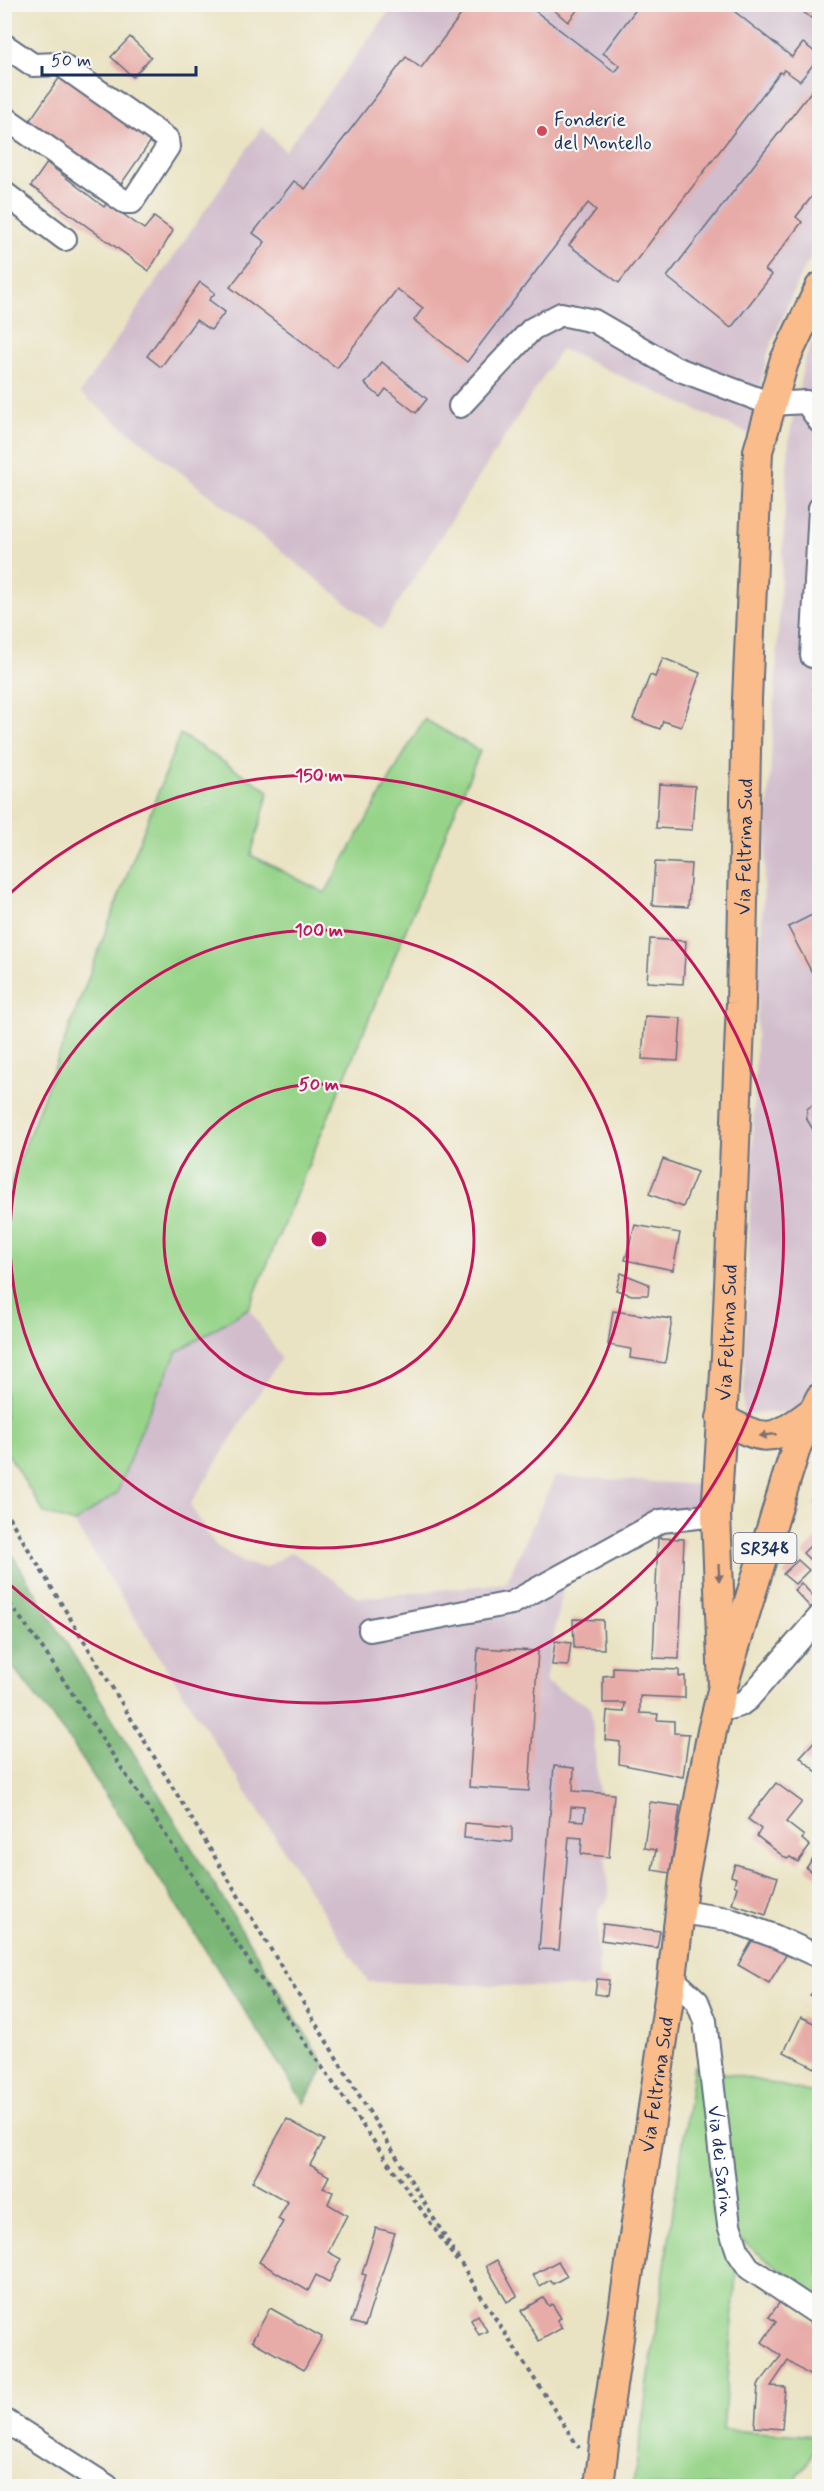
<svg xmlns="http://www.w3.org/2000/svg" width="824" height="2491" font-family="Mynerve,sans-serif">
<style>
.industrial{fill:#d1bdcc}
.green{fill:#97d489;stroke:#598274;stroke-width:1.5}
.forest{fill:#79b675;stroke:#4a726a;stroke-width:1.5}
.building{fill:#e8aca8;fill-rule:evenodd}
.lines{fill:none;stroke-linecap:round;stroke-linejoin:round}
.minor-casing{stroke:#636e81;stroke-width:26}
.major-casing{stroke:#636e81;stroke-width:32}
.path{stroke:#636e81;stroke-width:4;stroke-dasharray:4.5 4.5;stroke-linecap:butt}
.minor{stroke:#fff;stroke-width:22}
.major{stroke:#fabc8b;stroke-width:28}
.major-bridge-casing{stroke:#636e81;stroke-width:32;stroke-linecap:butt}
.major-bridge{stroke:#fabc8b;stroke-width:28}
.oneway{fill:#7f6e72}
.ring{fill:none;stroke:#c2185b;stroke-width:3}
.poi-dot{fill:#d1495b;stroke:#f6f6f2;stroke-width:2}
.labels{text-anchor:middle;stroke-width:4.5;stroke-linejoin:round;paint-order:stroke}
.shield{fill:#f6f6f2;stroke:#5d6b8a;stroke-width:1.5}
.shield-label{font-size:18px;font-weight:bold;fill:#1b2f5e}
.poi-label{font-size:20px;fill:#1b2f5e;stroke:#f6f6f2;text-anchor:start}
.street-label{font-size:20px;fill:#1b2f5e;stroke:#f6f6f2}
.centre{fill:#c2185b;stroke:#f6f6f2;stroke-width:3}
.ring-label{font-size:18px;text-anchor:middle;font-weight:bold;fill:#c2185b;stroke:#f6f6f2;stroke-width:4.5;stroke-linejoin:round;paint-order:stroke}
</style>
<rect width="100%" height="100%" fill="#f6f6f2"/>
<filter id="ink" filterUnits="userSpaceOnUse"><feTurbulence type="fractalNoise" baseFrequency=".0167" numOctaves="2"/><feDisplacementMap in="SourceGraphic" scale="12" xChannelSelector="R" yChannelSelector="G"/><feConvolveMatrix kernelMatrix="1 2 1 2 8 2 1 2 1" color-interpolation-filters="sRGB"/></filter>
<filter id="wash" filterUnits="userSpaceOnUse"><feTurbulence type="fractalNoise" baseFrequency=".008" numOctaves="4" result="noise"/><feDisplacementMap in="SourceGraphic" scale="24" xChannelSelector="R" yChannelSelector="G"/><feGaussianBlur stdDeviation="1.35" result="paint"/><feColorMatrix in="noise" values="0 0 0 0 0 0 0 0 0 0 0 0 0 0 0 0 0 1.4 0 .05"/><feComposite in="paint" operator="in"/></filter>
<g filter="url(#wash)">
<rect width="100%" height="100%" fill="#eae3c3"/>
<!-- industrial -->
<g class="industrial">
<path d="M620 4 626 9 630 4 819 5V242L799 278 768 352 755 409 752 435 561 349 381 630 80 393 262 127 285 151 394 5Z"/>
<path d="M819 326V1370L798 1412 743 1414 758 991 789 439 804 363Z"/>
<path d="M249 1308 281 1358 190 1505 215 1545 244 1563 265 1568 292 1552 359 1598 506 1583 555 1476 703 1485 701 1524 640 1538 567 1569 545 1682 591 1707 609 1897 598 1912 599 1988 368 1982 74 1523 117 1493 144 1422 177 1352Z"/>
</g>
<!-- green -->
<g class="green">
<path d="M424 719 480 751 249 1308 177 1352 144 1422 117 1493 74 1523 44 1513 5 1449V1199L180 734 269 791 251 855 325 893Z"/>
<path d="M694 2066 819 2094V2298L739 2239 723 2430 819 2436V2442L792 2486H633Z"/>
</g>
<!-- forest -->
<path class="forest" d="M5 1543 325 2066 304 2103 70 1740 5 1657Z"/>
<g id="blocks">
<!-- building -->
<g class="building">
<path d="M469 4H526L615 72 620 66 603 53 640 4H725L792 57 803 43 820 56 800 81 784 70 782 73 780 72 619 283 569 245 596 210 588 203 467 362 414 320 423 308 397 289 337 368 230 287 265 242 253 233 294 181 305 189 406 57 421 68Z"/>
<path d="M547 4H582L568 22Z"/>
<path d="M799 4H820V25L797 7Z"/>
<path d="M130 37 151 57 133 77 111 57Z"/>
<path d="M62 74 151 141 119 187 28 123Z"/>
<path d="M820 80V186L796 217 802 222 765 270 772 275 731 328 667 277Z"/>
<path d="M47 163 104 207 107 203 144 229 154 217 173 231 149 271 31 186Z"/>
<path d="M200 282 215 293 209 300 225 312 211 330 196 320 161 367 147 356Z"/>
<path d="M382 362 427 399 416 413 386 389 380 397 365 384Z"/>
<path d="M663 658 700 673 681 727 663 721 660 729 633 719 650 675 655 677Z"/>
<path d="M820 684V699L813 689Z"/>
<path d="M659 784 695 786 692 830 656 828Z"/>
<path d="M655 862 691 864 688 907 652 905Z"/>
<path d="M820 911V988L788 927Z"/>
<path d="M650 939 686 941 683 984 647 982Z"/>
<path d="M645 1016 681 1018 678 1061 642 1059Z"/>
<path d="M820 1100V1141L806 1118 807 1109Z"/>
<path d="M663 1159 697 1172 683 1207 649 1194Z"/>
<path d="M635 1225 680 1233 673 1270 625 1260Z"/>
<path d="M621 1273 649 1284 648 1295H632L616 1290Z"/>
<path d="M613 1311 672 1319 665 1363 630 1358 631 1349 608 1345Z"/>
<path d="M820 1498V1510L814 1505Z"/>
<path d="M820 1536V1570L803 1553Z"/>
<path d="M658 1538 684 1539 679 1659 653 1658Z"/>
<path d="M798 1560 809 1570 795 1584 783 1574Z"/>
<path d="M801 1583 818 1601 811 1608 794 1590Z"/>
<path d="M573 1619 603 1620 604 1649 574 1648Z"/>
<path d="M555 1641 571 1643 568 1666 552 1665Z"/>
<path d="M478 1648 538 1651 529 1791 469 1787Z"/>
<path d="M613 1667 679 1670V1677L685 1676V1698L640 1696V1713L658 1714 657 1720 674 1721V1733L689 1734 683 1777 619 1764 620 1742 605 1740 607 1711 624 1712 625 1703H603V1676L613 1675Z"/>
<path d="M820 1735V1775L800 1757Z"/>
<path d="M554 1766 574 1768 573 1791 614 1794 609 1857 581 1854 582 1838 569 1837 559 1950 539 1949ZM571 1807 585 1808 584 1821 570 1820Z"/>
<path d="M776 1783 802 1802 786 1822 804 1836 802 1839 810 1846 798 1862 790 1857 787 1859 757 1836 761 1829 748 1819Z"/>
<path d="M650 1802 680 1806 670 1873 652 1870 656 1850 644 1848Z"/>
<path d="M465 1823 512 1827V1842L464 1838Z"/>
<path d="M820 1849V1878L806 1868Z"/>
<path d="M735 1864 778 1877 766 1915 732 1904 737 1887 734 1885 736 1878 731 1876Z"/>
<path d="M603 1924 660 1931 657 1948 601 1940Z"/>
<path d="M756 1934 788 1952 769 1983 738 1965Z"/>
<path d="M597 1979 609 1980 607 1996 595 1994Z"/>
<path d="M817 1984 820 1985V2002L810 1996Z"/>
<path d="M801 2017 820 2026V2059L815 2068 784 2052Z"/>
<path d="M287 2119 324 2140 310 2165 329 2176 323 2188 333 2192 328 2204 347 2215 328 2252 341 2259 329 2282 316 2275 308 2291 259 2262 283 2222 278 2219 288 2202 252 2182Z"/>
<path d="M376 2228 395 2233 365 2326 351 2322 366 2275 362 2274Z"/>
<path d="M497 2260 517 2296 507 2302 486 2266Z"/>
<path d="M558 2261 567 2276 553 2284 550 2280 540 2286 533 2275Z"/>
<path d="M785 2295 796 2311 820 2328V2360L809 2375 788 2361 771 2386 785 2387 782 2429 755 2427 758 2385 781 2356 762 2342 776 2322 769 2317Z"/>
<path d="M543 2298 549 2306 552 2304 561 2318 557 2320 562 2328 539 2341 521 2311Z"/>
<path d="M270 2308 322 2337 304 2370 252 2341Z"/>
<path d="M478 2315 487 2331 479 2335 471 2320Z"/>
</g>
</g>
</g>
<g filter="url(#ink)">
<use href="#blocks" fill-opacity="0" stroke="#636e81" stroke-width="1.5"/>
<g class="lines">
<defs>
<g id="minor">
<path d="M4 45 33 65 60 64 167 139 168 147 132 202H125L4 117"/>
<path d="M4 193 65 239"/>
<path d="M460 406 532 329 561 314 594 321 675 368 771 404 806 402 820 422"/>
<path d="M812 656 820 508"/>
<path d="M370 1630 512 1603 661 1521 716 1515"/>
<path d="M717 1711 740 1705 748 1699 820 1616"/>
<path d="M680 1912 728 1919 774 1936 820 1957"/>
<path id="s1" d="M672 1978 697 2001 705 2021 729 2225 738 2252 749 2268 820 2315"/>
<path d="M4 2420 107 2486"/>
</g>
<g id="major">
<path d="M721 1418C765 1442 771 1443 812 1412"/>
<path id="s2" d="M723 1686 716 1515 726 1356 741 1003 747 699 758 451 784 362 820 287"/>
<path id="s3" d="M608 2413 672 1978 684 1878 712 1731 723 1686 786 1480 797 1445 820 1398"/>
</g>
</defs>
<!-- minor casing -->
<use href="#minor" class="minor-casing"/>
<!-- major casing -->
<use href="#major" class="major-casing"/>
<!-- path -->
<g class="path">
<path d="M4 1509 479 2293 579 2448"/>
<path d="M4 1596 41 1646 256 1972 457 2261"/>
</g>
<!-- minor -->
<use href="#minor" class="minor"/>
<!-- major -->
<use href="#major" class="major"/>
<defs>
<path id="major-bridge" d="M599 2486 608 2413"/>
</defs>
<!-- major-bridge casing -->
<use href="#major-bridge" class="major-bridge-casing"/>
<!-- major-bridge -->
<use href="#major-bridge" class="major-bridge"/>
</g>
<!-- one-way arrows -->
<defs><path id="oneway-solid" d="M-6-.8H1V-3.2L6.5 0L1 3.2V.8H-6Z" transform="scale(1.5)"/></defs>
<g class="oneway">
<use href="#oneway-solid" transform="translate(768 1435) rotate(174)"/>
<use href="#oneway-solid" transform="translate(719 1573) rotate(87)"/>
</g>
</g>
<!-- distance rings -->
<g class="ring">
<circle cx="319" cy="1239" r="155"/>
<circle cx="319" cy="1239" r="309"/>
<path d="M6 897A464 464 0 1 1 6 1581"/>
</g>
<!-- markers -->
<circle class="poi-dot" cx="542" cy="131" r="6"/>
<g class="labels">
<!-- shield labels -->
<rect class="shield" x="733.5" y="1533" width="63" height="30" rx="4.5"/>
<g class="shield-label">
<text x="765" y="1554">SR348</text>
</g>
<!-- poi labels -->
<g class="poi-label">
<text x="554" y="126">Fonderie<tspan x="554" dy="23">del Montello</tspan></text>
</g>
<!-- street labels -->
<g class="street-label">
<text dy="7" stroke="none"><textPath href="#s2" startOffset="840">Via Feltrina Sud</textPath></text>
<text dy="7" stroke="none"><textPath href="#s2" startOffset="354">Via Feltrina Sud</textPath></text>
<text dy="7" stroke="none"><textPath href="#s3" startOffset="332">Via Feltrina Sud</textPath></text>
<text dy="7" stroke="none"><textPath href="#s1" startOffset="196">Via dei Sarin</textPath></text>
</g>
</g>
<circle cx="319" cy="1239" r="9" class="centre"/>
<g class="ring-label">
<text x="319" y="781">150 m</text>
<text x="319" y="936">100 m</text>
<text x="319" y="1090">50 m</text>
</g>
<!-- margin -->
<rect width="824" height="2491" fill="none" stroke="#f6f6f2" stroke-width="24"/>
<!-- scale -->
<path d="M42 66v9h154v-9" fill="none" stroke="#1b2f5e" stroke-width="3"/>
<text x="51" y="66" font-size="18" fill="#1b2f5e" stroke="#f6f6f2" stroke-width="4.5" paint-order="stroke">50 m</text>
</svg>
